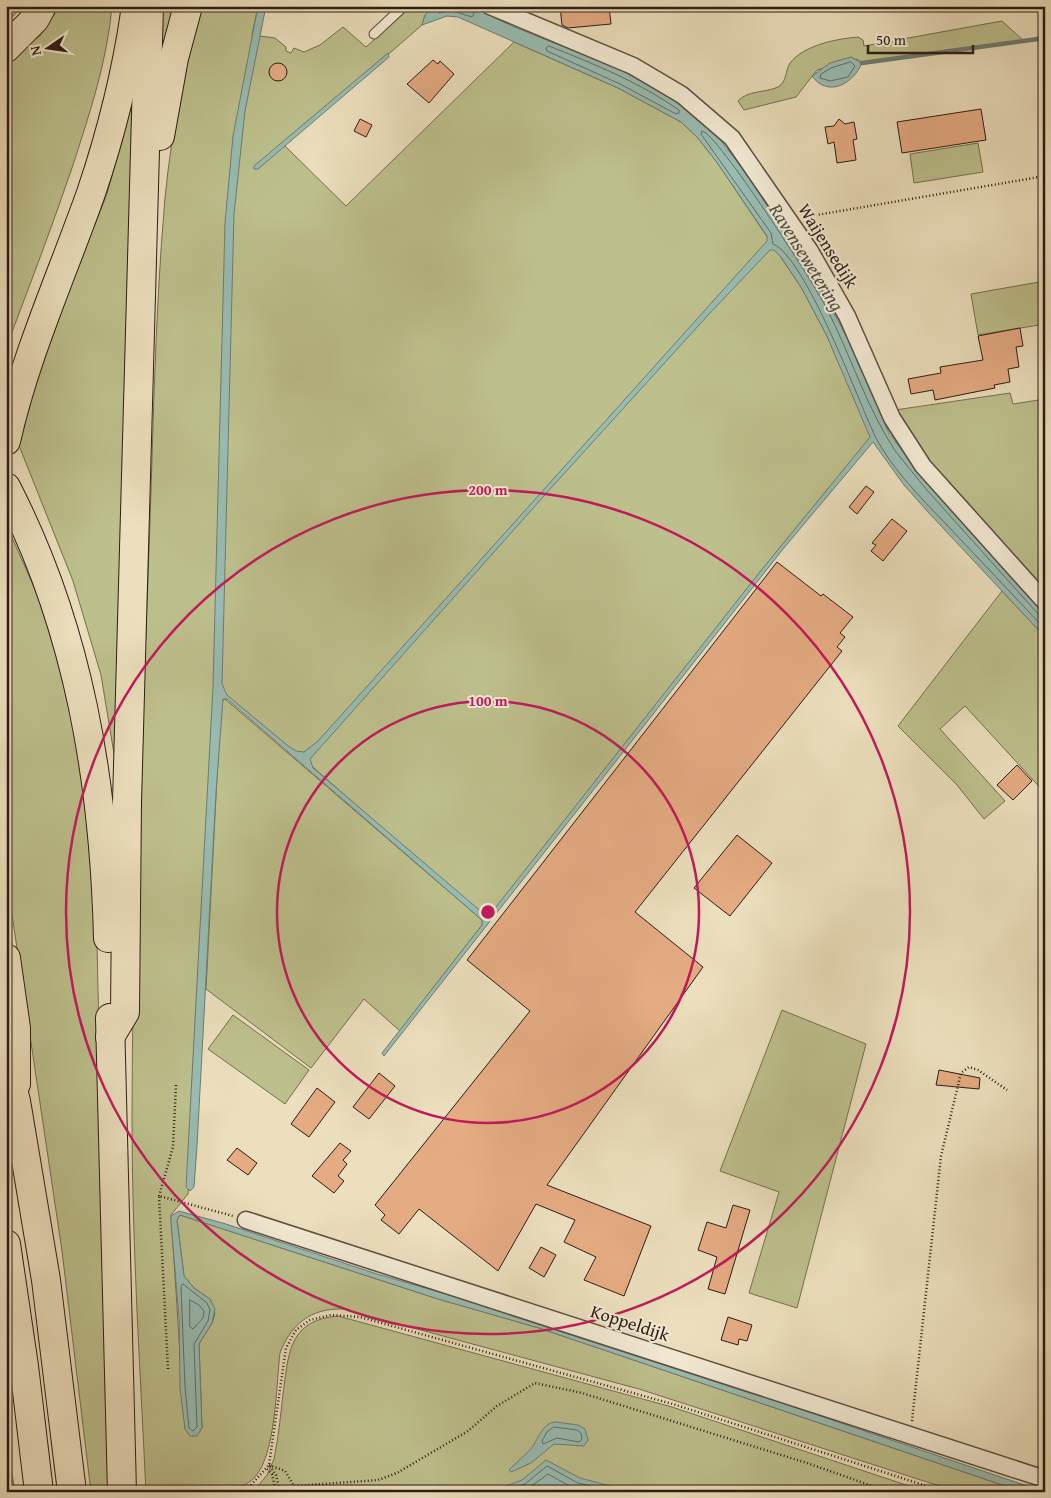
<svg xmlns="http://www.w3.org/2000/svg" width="1051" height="1498" font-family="'Gentium Book Plus',serif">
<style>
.green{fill:#bdc08d;stroke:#746e51}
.water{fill:#99bcb2;stroke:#6d7c73;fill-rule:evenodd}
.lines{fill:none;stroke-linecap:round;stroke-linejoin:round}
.shore{stroke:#626c64;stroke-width:1}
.stream{stroke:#6d7c73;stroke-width:4.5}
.building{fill:#e5ab83;stroke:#2c1c15}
.service-casing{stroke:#5c4d3f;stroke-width:11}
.minor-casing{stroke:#5c4d3f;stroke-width:19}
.motorway-casing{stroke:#2c1c15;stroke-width:30}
.path{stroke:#2c1c15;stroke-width:2.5;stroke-dasharray:1 2.5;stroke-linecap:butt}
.service{stroke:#f3ead4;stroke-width:9}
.minor{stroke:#f3ead4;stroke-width:16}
.motorway{stroke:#ecdfbd;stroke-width:28}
.ring{fill:none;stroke:#c2185b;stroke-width:2.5}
.labels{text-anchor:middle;stroke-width:4;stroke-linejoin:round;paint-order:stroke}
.street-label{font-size:18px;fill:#2c1c15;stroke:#f3ead4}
.water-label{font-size:19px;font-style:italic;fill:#4d4c44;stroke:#f3ead4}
.centre{fill:#c2185b;stroke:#f3ead4;stroke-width:2.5}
.ring-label{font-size:15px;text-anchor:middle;font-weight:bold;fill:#c2185b;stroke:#f3ead4;stroke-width:4;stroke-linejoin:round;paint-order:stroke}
</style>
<rect width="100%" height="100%" fill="#ecdfbd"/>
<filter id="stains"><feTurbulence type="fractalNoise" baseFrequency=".004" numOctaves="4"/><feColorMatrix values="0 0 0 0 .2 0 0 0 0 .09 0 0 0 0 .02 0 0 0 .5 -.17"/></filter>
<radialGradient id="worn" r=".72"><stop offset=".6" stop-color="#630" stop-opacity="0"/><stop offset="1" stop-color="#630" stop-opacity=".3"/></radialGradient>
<!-- green -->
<g class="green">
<path d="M6 6H22L6 24Z"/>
<path d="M60 6H112C107 62 90 112 73 165 52 227 29 287 6 348V59L40 36Z"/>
<path d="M159 6H181L157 108Z"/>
<path d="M196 6H258L252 35 275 38 286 47V51L291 53 294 48 304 52 320 45 343 27 366 47 412 6H434L425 15 422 25 284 145 346 206 514 42 618 88 681 122 697 137 716 161 801 287 826 334 871 437 761 571 487 921 305 760 214 687 192 1084 188 1194 171 1215 185 1429 202 1428 199 1344 212 1323 215 1314 210 1299 194 1288 184 1276 177 1220 180 1215 438 1299 539 1328 1023 1492H958L639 1389 343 1309C311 1308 291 1324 280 1353 276 1386 276 1453 255 1477 249 1484 240 1487 231 1489L146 1492C140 1367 132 1243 132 1118 132 939 141 759 148 579 153 453 154 324 165 198 171 134 185 70 196 6Z"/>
<path d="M1002 21 1024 41 862 63 857 59 817 70 796 97 744 110 738 101C748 90 765 93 778 87 787 82 785 71 790 63 804 45 836 39 858 37L863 40 864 46Z"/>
<path d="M136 87 117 772 101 675 73 581 16 438 77 269 107 194Z"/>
<path d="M978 143 983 172 914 183 910 154Z"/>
<path d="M1045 281V324L978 335 971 294Z"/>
<path d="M1010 393 1013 404 1045 399V592L925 458 895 410Z"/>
<path d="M6 524 62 650 80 735 97 943 109 1492H91L62 1251 6 874Z"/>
<path d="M1002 591 1045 637V793L965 706 940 729 1005 801 984 819 957 785 898 726Z"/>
<path d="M225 699 482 920V925L400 1031 364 999 311 1068 206 989 221 701Z"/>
<path d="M782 1010 866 1044 797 1308 749 1293 779 1192 720 1171Z"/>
<path d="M233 1015 309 1070 285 1104 208 1049Z"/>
<path d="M338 1316 672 1407 927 1492H253L267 1475 274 1459C279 1435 281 1410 284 1386 289 1348 292 1320 338 1316Z"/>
<path d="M6 1434 15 1492H6Z"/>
</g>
<!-- water -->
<g class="water">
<path d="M258 6H266L245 111 234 214 222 684 227 695 287 745 296 751 304 752 318 741 767 241V236L716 161 697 137 681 122 618 88 458 17 447 16 422 25 425 15 434 6H471L512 26 621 70 669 97 695 115 718 137 742 168 812 273 849 341 889 433 929 486 1045 614V637L928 512 904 485 873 442 783 549 384 1056 382 1053 482 925V920L227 699H223L216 792 197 1146 194 1187 190 1191 186 1187 213 687 225 223 233 136ZM770 250H774L781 257 801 287 826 334 870 437 759 573 492 912 484 914 313 768 310 759 551 488 709 314Z"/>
<path d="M388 53 389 57 258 169H254V166Z"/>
<path d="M851 57 862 63C853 84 828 98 812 76L830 63Z"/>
<path d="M179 1211 226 1224 377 1274 470 1301 628 1351 1045 1492H1023L539 1328 438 1299 180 1215 177 1220 184 1276 194 1288 210 1299 215 1309 212 1323 199 1344 202 1428 197 1436H190L185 1429 180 1388 179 1318 171 1222V1216Z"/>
<path d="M556 1422 578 1425 585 1429 588 1440 584 1446 554 1444 531 1463 511 1472 509 1470 512 1467C518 1461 524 1456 530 1450 538 1441 542 1422 556 1422Z"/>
<path d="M546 1460 580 1478 633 1492H473L503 1487 522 1480Z"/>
</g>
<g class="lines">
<!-- shore -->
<g class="shore">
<path d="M437 6 439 13 453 11 472 17 474 14 470 6"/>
<path d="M549 46C594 64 639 82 679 110V113L676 114 620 84 547 51 546 48Z"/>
<path d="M851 62 855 66 848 77 830 81 820 78 821 74 831 68Z"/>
<path d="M1045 617 1039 615 926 489 896 452C867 409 851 356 827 309 815 285 718 134 702 131L701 134 771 233 773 244C806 258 857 398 875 436 891 468 921 498 946 524 979 559 1012 594 1045 629"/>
<path d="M183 1284 207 1303 210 1310 208 1321 194 1344 197 1427 193 1431 189 1428 185 1387 181 1287Z"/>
<path d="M190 1300 199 1305 204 1311 203 1318 193 1329 190 1327Z"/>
<path d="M554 1427 577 1430 581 1433 582 1439 579 1442 557 1438 543 1444 542 1441 547 1432Z"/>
<path d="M505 1492 525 1484 547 1466 578 1483 616 1492"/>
<path d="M523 1492 548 1474 575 1489 592 1492"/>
</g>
<!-- stream -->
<path class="stream" d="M862 63 1045 38"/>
</g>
<!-- building -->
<g class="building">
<path d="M560 6H609L611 24 568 28 562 25Z"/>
<path d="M433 60 438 64 440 61 454 74 429 103 407 84Z"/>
<circle cx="278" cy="72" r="9"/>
<path d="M981 109 986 140 902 153 897 122Z"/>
<path d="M360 119 372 125 366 137 354 131Z"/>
<path d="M839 119 845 124 854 122 857 139 853 140 856 160 837 163 834 142 828 144 825 127 834 126Z"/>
<path d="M1020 328 1023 346 1016 347 1019 367 1008 369 1010 382 994 385 995 388 935 400 933 390 911 394 908 379 941 373 940 367 983 360 978 336Z"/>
<path d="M866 486 874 492 857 514 849 507Z"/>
<path d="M892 519 907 531 883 561 871 551 876 545 872 543Z"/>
<path d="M777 562 821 596 823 594 853 617 840 633 845 637 837 647 842 651 635 912 703 967 547 1185 651 1226 624 1296 584 1280 596 1257 564 1242 575 1220 536 1204 498 1271 419 1209 399 1234 381 1220 385 1215 375 1205 530 1011 467 960Z"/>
<path d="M1017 765 1032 781 1013 800 997 785Z"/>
<path d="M737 835 772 863 730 916 694 888Z"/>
<path d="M939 1070 980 1078 979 1089 936 1085Z"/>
<path d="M379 1073 395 1086 369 1119 353 1107Z"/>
<path d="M317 1088 335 1102 309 1137 291 1124Z"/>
<path d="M340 1143 351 1151 343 1160 347 1164 338 1176 344 1181 334 1193 312 1176Z"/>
<path d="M237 1148 257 1163 248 1175 227 1160Z"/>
<path d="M733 1205 750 1210 725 1294 708 1289 717 1257 698 1250 707 1222 726 1228Z"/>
<path d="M541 1247 556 1255 544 1277 529 1268Z"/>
<path d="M728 1317 752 1325 747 1341 739 1339 738 1345 721 1340Z"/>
</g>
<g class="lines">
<defs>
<path id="service" d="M374 34 404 6"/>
<g id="minor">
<path d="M490 6 633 66 682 95 732 138 810 251 847 316 892 418 923 466 1045 602"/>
<path d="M246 1220 1045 1479"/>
</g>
<g id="motorway">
<path d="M6 48 35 19 42 6"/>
<path d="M160 136 174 58 188 6"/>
<path d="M6 441C25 356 62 275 91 193 111 134 126 74 135 13"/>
<path d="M6 487C79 628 104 781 108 938"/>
<path d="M6 958 16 1028V1084"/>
<path d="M110 1018 122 1492"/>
<path d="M110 1037 125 1012 127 802 149 6"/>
<path d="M6 1063 16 1101 46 1280 72 1492"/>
<path d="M6 1244 24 1366 39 1492"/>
</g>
</defs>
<!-- service casing -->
<use href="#service" class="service-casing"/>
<!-- minor casing -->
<use href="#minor" class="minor-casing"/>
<!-- motorway casing -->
<use href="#motorway" class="motorway-casing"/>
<!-- path -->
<g class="path">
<path d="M805 217 1045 176"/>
<path d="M159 1196 173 1147 176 1085"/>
<path d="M168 1369 159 1196 233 1216"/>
<path d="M912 1421 941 1156 961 1073 969 1067 978 1070 1007 1090"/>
<path d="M269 1465 285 1471 294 1486 378 1480 397 1473 468 1431 497 1406 535 1383 582 1393 807 1463 889 1492"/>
<path d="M270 1466 276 1475 280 1492"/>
<path d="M267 1469 272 1474 276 1492"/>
<path d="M246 1489 256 1492"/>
<path d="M235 1492 251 1485 269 1465 286 1348 296 1330 310 1320 331 1315 360 1317 676 1405 945 1492"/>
<path d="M316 1492 318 1485"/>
</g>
<!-- service -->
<use href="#service" class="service"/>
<!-- minor -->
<use href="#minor" class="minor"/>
<!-- motorway -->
<use href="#motorway" class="motorway"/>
</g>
<!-- distance rings -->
<g class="ring">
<circle cx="488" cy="912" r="211"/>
<circle cx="488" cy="912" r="422"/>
</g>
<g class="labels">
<!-- street labels -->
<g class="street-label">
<text transform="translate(828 246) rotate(58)" y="6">Waijensedijk</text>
<text transform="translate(630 1323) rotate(18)" y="6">Koppeldijk</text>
</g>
<!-- water labels -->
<g class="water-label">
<text transform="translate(807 257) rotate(58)" y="7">Ravensewetering</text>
</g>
</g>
<circle cx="488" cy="912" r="8" class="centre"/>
<g class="ring-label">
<text x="488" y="495">200 m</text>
<text x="488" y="706">100 m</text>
</g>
<!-- margin -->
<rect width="1051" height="1498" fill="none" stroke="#ecdfbd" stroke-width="25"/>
<rect x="8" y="8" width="1036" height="1483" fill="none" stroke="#2c1c15" stroke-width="2.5"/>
<rect x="12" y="12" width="1026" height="1473" fill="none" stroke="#2c1c15"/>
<!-- north arrow -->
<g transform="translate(48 48) rotate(257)" stroke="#f3ead4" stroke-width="4" paint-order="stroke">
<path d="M0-4L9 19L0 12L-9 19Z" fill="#2c1c15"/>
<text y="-8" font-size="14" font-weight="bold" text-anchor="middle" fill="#2c1c15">N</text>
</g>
<!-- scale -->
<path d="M868 45v8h105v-8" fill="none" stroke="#2c1c15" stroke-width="2.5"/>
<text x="876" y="45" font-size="15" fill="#2c1c15" stroke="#f3ead4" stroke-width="4" paint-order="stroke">50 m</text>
<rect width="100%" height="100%" filter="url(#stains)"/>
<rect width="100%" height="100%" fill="url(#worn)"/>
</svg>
